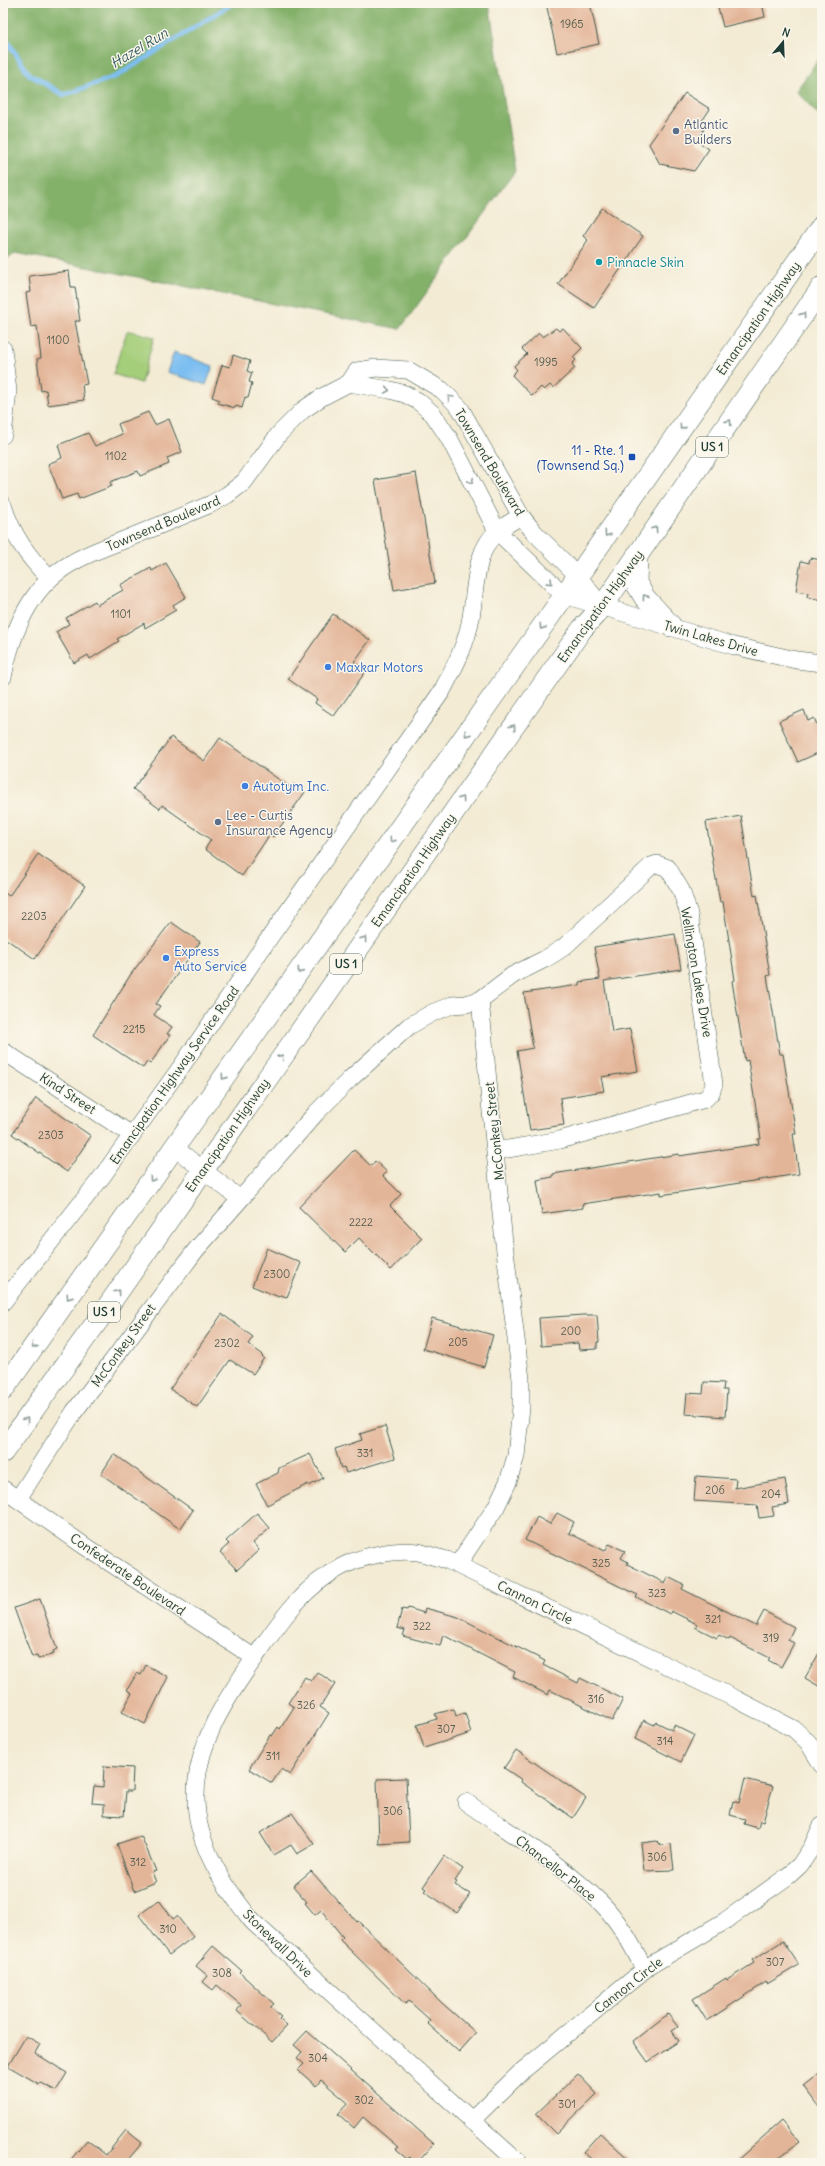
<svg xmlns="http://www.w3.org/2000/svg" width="825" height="2166" font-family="Delius,sans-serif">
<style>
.green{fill:#a5ce7a;stroke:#628657}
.forest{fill:#84b16a;stroke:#52774f}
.water{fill:#7cbef1;stroke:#4e7e92}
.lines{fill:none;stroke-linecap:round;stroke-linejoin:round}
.stream{stroke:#7cbef1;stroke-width:5}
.building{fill:#e3b598}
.minor-casing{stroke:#3f574c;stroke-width:18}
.major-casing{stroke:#3f574c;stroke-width:22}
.minor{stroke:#fff;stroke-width:17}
.major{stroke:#fff;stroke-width:21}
.oneway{stroke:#8f9e9a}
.service-dot{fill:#5c6f8a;stroke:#fbf7ec;stroke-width:1.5}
.culture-dot{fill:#0f9aa8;stroke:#fbf7ec;stroke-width:1.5}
.transit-dot{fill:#1a4fb4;stroke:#fbf7ec;stroke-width:1.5}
.shop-dot{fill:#3f7fe0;stroke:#fbf7ec;stroke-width:1.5}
.labels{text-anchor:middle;stroke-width:3;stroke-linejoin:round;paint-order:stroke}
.number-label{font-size:11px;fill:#505b4d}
.shield{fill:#fbf7ec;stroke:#61756b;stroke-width:1}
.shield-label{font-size:12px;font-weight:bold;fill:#1f3d34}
.service-label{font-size:13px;fill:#4e5e75;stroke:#fbf7ec;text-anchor:start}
.culture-label{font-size:13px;fill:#0d838f;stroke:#fbf7ec;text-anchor:start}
.street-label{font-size:13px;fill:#1f3d34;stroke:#fbf7ec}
.transit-label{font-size:13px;fill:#164399;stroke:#fbf7ec;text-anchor:end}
.shop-label{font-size:13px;fill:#366cbe;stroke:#fbf7ec;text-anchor:start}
.water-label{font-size:14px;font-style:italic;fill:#365d63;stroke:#fbf7ec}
</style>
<rect width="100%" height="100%" fill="#fbf7ec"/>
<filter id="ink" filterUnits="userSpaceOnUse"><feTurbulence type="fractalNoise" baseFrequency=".025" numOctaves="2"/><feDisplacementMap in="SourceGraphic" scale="8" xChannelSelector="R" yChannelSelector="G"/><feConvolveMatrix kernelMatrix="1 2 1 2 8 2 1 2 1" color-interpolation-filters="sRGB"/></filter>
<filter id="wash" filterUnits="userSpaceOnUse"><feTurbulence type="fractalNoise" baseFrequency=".012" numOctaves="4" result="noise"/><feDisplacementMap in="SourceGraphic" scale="16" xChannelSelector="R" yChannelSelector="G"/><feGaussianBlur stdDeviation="0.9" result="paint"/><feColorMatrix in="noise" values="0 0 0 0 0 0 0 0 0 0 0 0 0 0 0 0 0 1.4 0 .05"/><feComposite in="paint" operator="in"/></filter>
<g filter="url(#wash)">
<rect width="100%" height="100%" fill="#f3ebd4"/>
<!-- green -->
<path class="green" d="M127 331H131L154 337 141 383 113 374Z"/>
<!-- forest -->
<g class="forest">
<path d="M3 3H489L515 171 400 329 16 253 3 262Z"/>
<path d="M822 54V119L796 91Z"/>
</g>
<!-- water -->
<path class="water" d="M174 352 213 366 206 385 167 372Z"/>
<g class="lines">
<!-- stream -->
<path class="stream" d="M3 35 29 74 64 95 117 76 233 3"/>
</g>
<g id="blocks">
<!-- building -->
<g class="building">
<path d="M546 3H590L599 44 557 53Z"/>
<path d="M717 3H762L765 17 723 27Z"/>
<path d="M685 93 710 109 702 121 707 124 697 141 709 149 694 171 660 164 649 144Z"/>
<path d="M602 208 643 236 594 308 558 284 588 240 583 236Z"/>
<path d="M69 271 71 287H75L80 321H75L87 384 82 385 84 400 48 405 46 390 41 391 37 359 41 358 37 326 31 327 26 293 31 292 29 276Z"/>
<path d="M556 328 559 331 563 328 582 348 573 357 576 360 572 364 575 368 553 388 550 385 544 390 541 387 532 396 512 375 517 370 514 366 527 354 522 349 539 333 543 337Z"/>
<path d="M233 355 250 361 247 371 252 373 249 382 252 383 248 398 245 397 242 408 236 406 235 408 218 403 220 400 212 397 222 365 230 367Z"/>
<path d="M148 412 155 425 169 419 182 452 167 458 169 464 140 476 138 471 110 482 112 486 79 499 77 494 62 499 48 464 62 458 58 445 88 433 95 446 122 434 118 424Z"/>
<path d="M416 473 435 583 394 590 375 480Z"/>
<path d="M810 558 822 560V600L807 597 808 593 796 591 801 561 809 563Z"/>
<path d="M166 563 186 597 173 605 176 610 145 628 144 623 117 639 119 641 90 659 88 655 74 663 56 632 69 624 66 618 95 601 97 605 123 590 120 585 151 568 152 571Z"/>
<path d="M333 614 370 640 354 662 366 671 334 716 315 703 317 699 288 679Z"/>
<path d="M804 710 808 721 814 718 822 735V737L817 739 822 751 798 762 779 721Z"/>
<path d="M171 737 204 761 220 738 291 788 293 784 305 792 273 837 270 834 242 876 205 849 211 840 162 805 160 809 133 789Z"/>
<path d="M741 816 754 896 757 895 770 975 767 976 780 1054H783L796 1134H793L799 1174 661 1195V1192L582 1204 583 1208 542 1214 537 1180 553 1177V1174L679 1154V1156L759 1144 758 1139H761L748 1060 745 1061 732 981 735 980 723 902H720L706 822Z"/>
<path d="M38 854 85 886 35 959 3 937V892L9 896Z"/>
<path d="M171 922 200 942 156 1004 160 1006 154 1015 172 1027 167 1034 170 1035 150 1064 147 1062 143 1068 93 1035 131 974Z"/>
<path d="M675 934 681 969 604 981 612 1032 630 1029 638 1071 601 1077 604 1091 560 1098 564 1125 530 1130 517 1051 533 1048 524 993 579 985V982L600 979 594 947Z"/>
<path d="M36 1098 91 1136 67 1172 12 1134Z"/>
<path d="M354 1150 371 1166 375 1161 387 1172 383 1176 401 1194 390 1206 422 1238 391 1270 359 1238 345 1252 299 1207Z"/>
<path d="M267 1248 301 1263 287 1297 280 1295 279 1297 252 1286Z"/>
<path d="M222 1314 253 1337 248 1344 262 1354 261 1355 264 1358 253 1374 230 1360 197 1407 170 1389Z"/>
<path d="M583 1315H597L599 1342H597V1349L579 1350 578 1343 541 1346 539 1318Z"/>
<path d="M432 1318 493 1335 484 1367 423 1349Z"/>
<path d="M704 1382 724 1383 723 1390H727L725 1417 685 1414 687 1393 703 1394Z"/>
<path d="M385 1426 395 1458 346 1473 344 1467 341 1468 335 1449 362 1440 360 1434Z"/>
<path d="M114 1454 193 1510 180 1529 101 1474Z"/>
<path d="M310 1454 323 1478 309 1486 308 1484 267 1505 256 1484 278 1473 279 1468Z"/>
<path d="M696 1476 736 1479 735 1488 785 1479 789 1504 772 1507 774 1516 759 1518 757 1505 694 1501Z"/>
<path d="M257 1513 270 1528 253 1543 259 1550 237 1570 220 1552 229 1544 226 1541Z"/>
<path d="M557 1513 574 1522 569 1533 605 1551 609 1544 625 1551 621 1558 628 1562 627 1564 665 1583 668 1577 684 1585 682 1589 756 1626 764 1611 794 1627 788 1640 794 1643 781 1667 768 1660 770 1658 730 1638 729 1640 719 1635 717 1638 695 1627 697 1624 671 1611 670 1614 636 1597 638 1595 627 1590 525 1540 537 1517 550 1524Z"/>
<path d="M40 1599 57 1649 53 1651 54 1654 38 1659 37 1656 32 1657 14 1608Z"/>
<path d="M408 1608 424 1613 425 1608 458 1617 545 1661 543 1665 578 1683 580 1678 623 1699 612 1721 550 1690 548 1695 513 1677 515 1672 443 1635 440 1646 403 1636 405 1630 397 1628 402 1609 407 1610Z"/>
<path d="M822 1648V1688L805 1678Z"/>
<path d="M146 1665 168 1677 145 1724 122 1712 132 1693 127 1690 137 1673 141 1675Z"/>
<path d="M317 1672 335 1684 320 1707 329 1713 290 1775 281 1769 272 1783 249 1769 270 1735 272 1736 278 1727 280 1729 294 1707 288 1703 305 1677 311 1681Z"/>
<path d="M454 1709 456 1716 465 1713 471 1733 424 1748 417 1725 437 1719 435 1714Z"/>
<path d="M644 1720 654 1725 656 1722 672 1730 674 1725 694 1735 681 1762 635 1739Z"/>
<path d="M516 1750 586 1798 573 1818 521 1782 522 1780 504 1768Z"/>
<path d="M104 1766 133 1768 132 1791H126L124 1816 104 1815V1804L92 1803 94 1786 103 1787Z"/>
<path d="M406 1778 409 1842 379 1844 377 1779Z"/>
<path d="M745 1779 773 1786 763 1822 760 1821 758 1828 744 1824 745 1819 730 1815 733 1801 739 1803Z"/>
<path d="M292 1813 314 1844 297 1854 291 1845 274 1855 260 1833Z"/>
<path d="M141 1836 156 1871 152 1872 156 1882 134 1891 117 1844Z"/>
<path d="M657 1841 661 1845 671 1844 674 1870 644 1871 641 1843Z"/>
<path d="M444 1856 463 1869 455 1881 457 1882 455 1885 470 1894 457 1913 424 1891 426 1889 423 1887Z"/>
<path d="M311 1871 357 1922 358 1921 443 2004 476 2033 459 2052 427 2023 430 2020 409 2001 405 2004 340 1940 343 1937 321 1910 315 1915 305 1903 307 1902 293 1886Z"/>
<path d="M159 1900 173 1919 177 1916 193 1937 169 1955 139 1915Z"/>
<path d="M783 1941 799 1965 767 1984 766 1982 707 2021 693 1999 726 1978 727 1980 754 1963 752 1960Z"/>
<path d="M213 1946 242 1971 240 1973 274 2004 270 2007 281 2017 279 2019 287 2026 272 2042 237 2011 241 2005 217 1985 213 1990 203 1982 208 1976 196 1966Z"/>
<path d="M668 2014 678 2027 672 2031 679 2041 648 2062 633 2041Z"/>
<path d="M307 2031 434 2144 417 2163 410 2157 407 2159 395 2149 398 2147 363 2117 354 2128 338 2114 348 2103 321 2080 316 2086 298 2070 304 2064 297 2058 302 2052 294 2045Z"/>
<path d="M26 2036 40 2044 35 2053 67 2073 56 2091 40 2082 39 2084 8 2066Z"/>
<path d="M822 2071V2111L803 2086Z"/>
<path d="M578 2074 597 2094 556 2134 536 2114Z"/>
<path d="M781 2121 799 2142 772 2163H734Z"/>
<path d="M126 2130 142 2143 125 2163H68L87 2140 106 2155Z"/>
<path d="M600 2133 633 2163H596L583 2152Z"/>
</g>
</g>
</g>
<g filter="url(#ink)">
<use href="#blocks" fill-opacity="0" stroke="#3f574c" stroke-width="1"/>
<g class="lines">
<defs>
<g id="minor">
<path d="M3 349 8 391 3 435"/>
<path d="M349 383 390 390 405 394 418 401 433 414 449 438 497 531 564 595 734 646 796 660 822 663"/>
<path d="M3 505C12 535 28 557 50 579"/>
<path d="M3 677C10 640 26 596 58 572 78 557 101 549 124 540 153 528 182 516 211 504L227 495 244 482 279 434 303 410 322 397 349 383 357 371 376 368 408 370 442 390 460 408 521 516 534 532 578 576 602 607"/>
<path d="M3 1051 132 1135"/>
<path d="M175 1148 240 1199"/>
<path d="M3 1302 101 1178 181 1067 256 957 442 691C454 668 467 644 471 617 476 590 474 550 498 531 505 525 513 521 521 516"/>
<path d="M3 1489 86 1547 255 1658"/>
<path d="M18 1499 74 1412 195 1251 316 1113 350 1079 409 1026 432 1013 452 1005 466 1004 480 1000 513 975 547 958 564 947 651 866 657 864 668 868 681 890 689 914 714 1084 711 1093 705 1099 560 1140 496 1151"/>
<path d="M458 1564 496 1507 508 1482 516 1456 521 1407V1379L504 1243 480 1000"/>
<path d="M466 1802C511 1834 561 1864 601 1903 619 1921 633 1946 644 1969"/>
<path d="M471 2121 521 2072 649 1966 725 1921 788 1876 800 1865 812 1847 822 1825"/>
<path d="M519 2163 253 1922C224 1886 196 1845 196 1798 195 1742 228 1696 258 1653 281 1620 304 1586 341 1567 362 1556 394 1549 418 1552 427 1554 437 1558 447 1560L736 1699 794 1729 808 1742 822 1765"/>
</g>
<g id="major">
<path d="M637 555 636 583 645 598 671 626"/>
<path d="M3 1390 559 603 822 226"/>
<path d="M3 1452 101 1316 491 759 582 629 602 607 822 287"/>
</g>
</defs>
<!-- minor casing -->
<use href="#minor" class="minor-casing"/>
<!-- major casing -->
<use href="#major" class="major-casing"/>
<!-- minor -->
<use href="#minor" class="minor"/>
<!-- major -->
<use href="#major" class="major"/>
</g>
<!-- one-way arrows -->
<defs><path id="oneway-chevron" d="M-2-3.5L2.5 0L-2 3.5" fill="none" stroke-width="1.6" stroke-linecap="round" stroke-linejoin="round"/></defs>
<g class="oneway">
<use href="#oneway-chevron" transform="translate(803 315) rotate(-55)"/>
<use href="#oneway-chevron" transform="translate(387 390) rotate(10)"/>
<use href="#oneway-chevron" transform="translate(450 398) rotate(-134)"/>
<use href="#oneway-chevron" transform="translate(729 422) rotate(-55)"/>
<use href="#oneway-chevron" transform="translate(682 427) rotate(125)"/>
<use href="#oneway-chevron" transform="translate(471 481) rotate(63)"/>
<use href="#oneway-chevron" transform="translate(655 529) rotate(-55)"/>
<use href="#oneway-chevron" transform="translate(607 534) rotate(125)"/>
<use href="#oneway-chevron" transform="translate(550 582) rotate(44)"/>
<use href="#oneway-chevron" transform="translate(645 597) rotate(-126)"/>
<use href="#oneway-chevron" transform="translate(542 627) rotate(125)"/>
<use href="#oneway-chevron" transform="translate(513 727) rotate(-55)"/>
<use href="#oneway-chevron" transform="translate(467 734) rotate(125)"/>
<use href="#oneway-chevron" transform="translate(462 799) rotate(-55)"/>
<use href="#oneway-chevron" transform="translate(392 840) rotate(125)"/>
<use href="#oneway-chevron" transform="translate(364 939) rotate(-55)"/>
<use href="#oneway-chevron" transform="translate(300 971) rotate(125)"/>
<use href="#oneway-chevron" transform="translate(281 1057) rotate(-55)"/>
<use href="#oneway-chevron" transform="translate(224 1077) rotate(125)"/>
<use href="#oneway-chevron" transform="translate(152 1179) rotate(125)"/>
<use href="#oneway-chevron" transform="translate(118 1292) rotate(-55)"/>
<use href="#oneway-chevron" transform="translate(69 1297) rotate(125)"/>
<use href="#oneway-chevron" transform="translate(34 1346) rotate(125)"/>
<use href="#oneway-chevron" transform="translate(26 1420) rotate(-54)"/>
</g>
</g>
<!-- markers -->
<g class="service-dot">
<circle cx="676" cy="131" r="4"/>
<circle cx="218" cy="822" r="4"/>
</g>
<circle class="culture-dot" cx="599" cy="262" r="4"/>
<rect class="transit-dot" x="628" y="453" width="8" height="8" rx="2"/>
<g class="shop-dot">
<circle cx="328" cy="667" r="4"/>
<circle cx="245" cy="786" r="4"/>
<circle cx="166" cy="958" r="4"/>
</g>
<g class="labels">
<!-- number labels -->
<g class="number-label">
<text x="572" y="28">1965</text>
<text x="58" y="344">1100</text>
<text x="546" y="366">1995</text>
<text x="116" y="460">1102</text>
<text x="121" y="618">1101</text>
<text x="34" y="920">2203</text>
<text x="134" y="1033">2215</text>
<text x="51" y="1139">2303</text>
<text x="361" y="1226">2222</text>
<text x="277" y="1278">2300</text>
<text x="571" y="1335">200</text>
<text x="458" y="1346">205</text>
<text x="227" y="1347">2302</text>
<text x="365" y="1457">331</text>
<text x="715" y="1494">206</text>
<text x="771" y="1498">204</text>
<text x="601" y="1567">325</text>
<text x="657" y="1597">323</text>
<text x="713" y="1623">321</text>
<text x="422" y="1630">322</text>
<text x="771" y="1642">319</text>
<text x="596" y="1703">316</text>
<text x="306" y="1709">326</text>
<text x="446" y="1733">307</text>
<text x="665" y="1745">314</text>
<text x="273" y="1760">311</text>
<text x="393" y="1815">306</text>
<text x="657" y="1861">306</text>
<text x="138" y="1866">312</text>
<text x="168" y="1933">310</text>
<text x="775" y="1966">307</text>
<text x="222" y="1977">308</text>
<text x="318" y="2062">304</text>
<text x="364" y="2104">302</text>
<text x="567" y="2108">301</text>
</g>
<!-- shield labels -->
<g class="shield">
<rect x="696" y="437" width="32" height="20" rx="3"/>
<rect x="330" y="954" width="32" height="20" rx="3"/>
<rect x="88" y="1302" width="32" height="20" rx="3"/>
</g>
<g class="shield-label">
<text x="712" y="451">US 1</text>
<text x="346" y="968">US 1</text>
<text x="104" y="1316">US 1</text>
</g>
<!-- service labels -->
<g class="service-label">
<text x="684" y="129">Atlantic<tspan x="684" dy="15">Builders</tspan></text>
<text x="226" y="820">Lee - Curtis<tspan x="226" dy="15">Insurance Agency</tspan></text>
</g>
<!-- culture labels -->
<g class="culture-label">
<text x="607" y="267">Pinnacle Skin</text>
</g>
<!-- street labels -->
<g class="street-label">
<text transform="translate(758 318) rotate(-55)" y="5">Emancipation Highway</text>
<text transform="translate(490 462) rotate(59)" y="5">Townsend Boulevard</text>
<text transform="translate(163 523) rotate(-23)" y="5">Townsend Boulevard</text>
<text transform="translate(600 606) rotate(-54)" y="5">Emancipation Highway</text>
<text transform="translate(711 638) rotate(16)" y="5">Twin Lakes Drive</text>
<text transform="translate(413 870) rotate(-55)" y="5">Emancipation Highway</text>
<text transform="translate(697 972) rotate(80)" y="5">Wellington Lakes Drive</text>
<text transform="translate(174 1075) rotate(-55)" y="5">Emancipation Highway Service Road</text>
<text transform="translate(68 1093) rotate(33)" y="5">Kind Street</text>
<text transform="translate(494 1131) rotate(-96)" y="5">McConkey Street</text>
<text transform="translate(227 1135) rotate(-55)" y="5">Emancipation Highway</text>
<text transform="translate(123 1345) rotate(-54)" y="5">McConkey Street</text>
<text transform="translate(128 1574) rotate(34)" y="5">Confederate Boulevard</text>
<text transform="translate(535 1602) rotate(26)" y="5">Cannon Circle</text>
<text transform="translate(556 1868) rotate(38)" y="5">Chancellor Place</text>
<text transform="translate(278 1943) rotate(44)" y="5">Stonewall Drive</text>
<text transform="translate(628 1985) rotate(-38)" y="5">Cannon Circle</text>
</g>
<!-- transit labels -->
<g class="transit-label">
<text x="624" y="455">11 - Rte. 1<tspan x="624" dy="15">(Townsend Sq.)</tspan></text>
</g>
<!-- shop labels -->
<g class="shop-label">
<text x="336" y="672">Maxkar Motors</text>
<text x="253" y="791">Autotym Inc.</text>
<text x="174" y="956">Express<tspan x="174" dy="15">Auto Service</tspan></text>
</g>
<!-- water labels -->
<g class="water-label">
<text transform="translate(139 48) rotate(-31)" y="5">Hazel Run</text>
</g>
</g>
<!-- margin -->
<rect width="825" height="2166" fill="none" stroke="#fbf7ec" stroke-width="16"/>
<!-- north arrow -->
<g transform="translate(783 42) rotate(19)" stroke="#fbf7ec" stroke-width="3" paint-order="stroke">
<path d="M0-3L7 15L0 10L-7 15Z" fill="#1f3d34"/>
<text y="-6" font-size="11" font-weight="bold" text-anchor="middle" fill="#1f3d34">N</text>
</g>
</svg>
